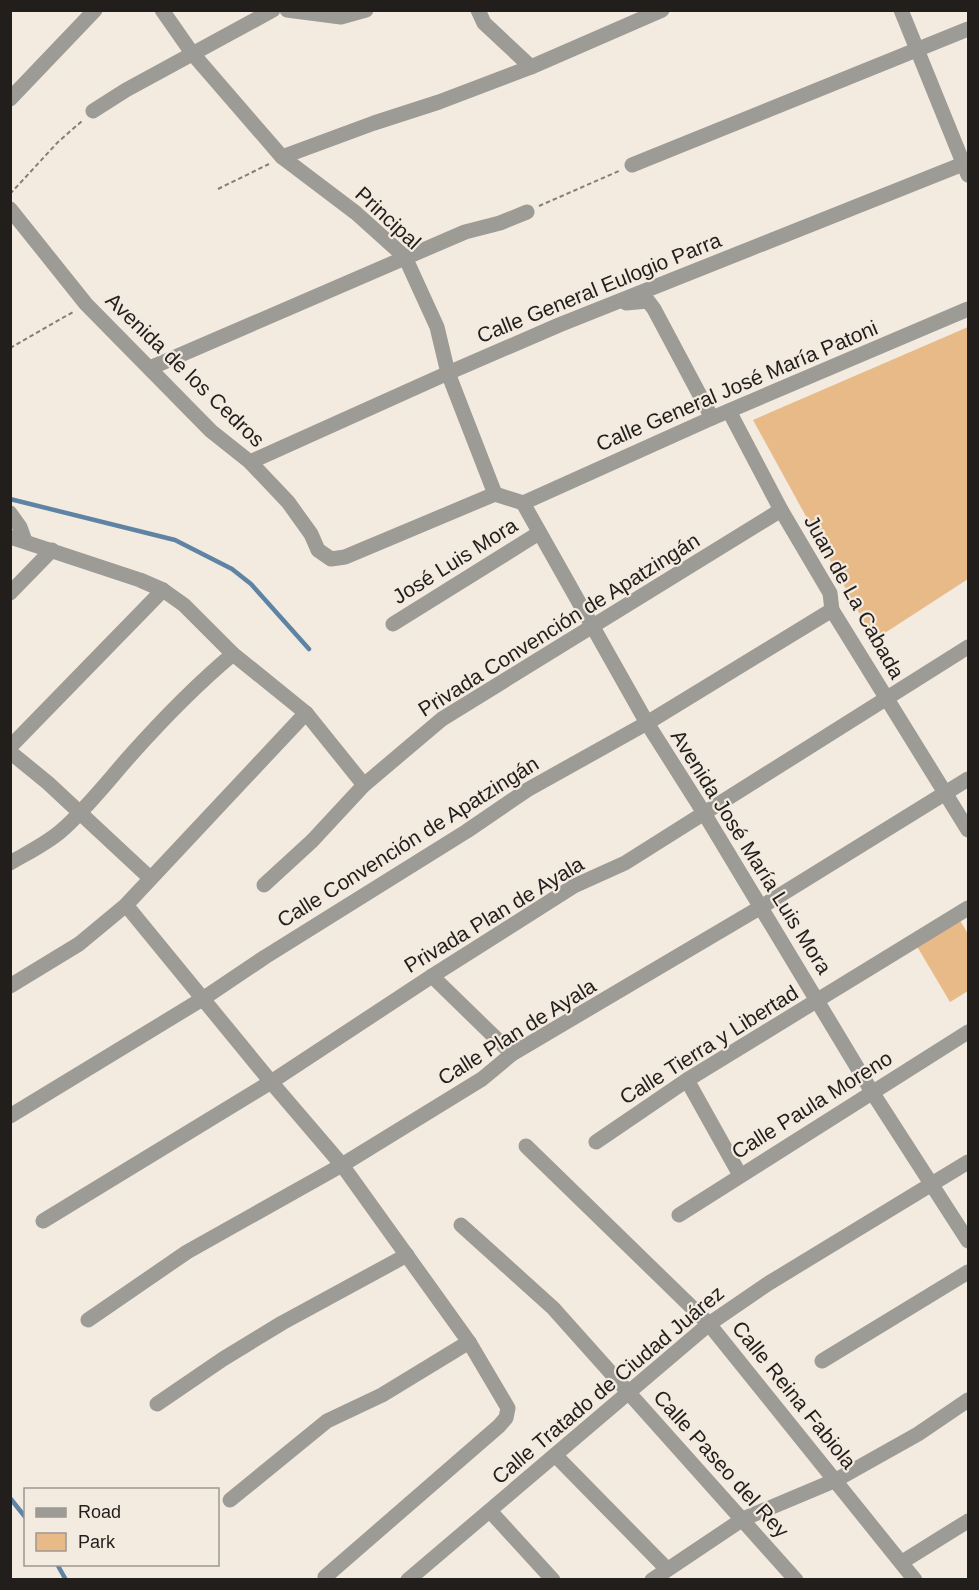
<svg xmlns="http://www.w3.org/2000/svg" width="979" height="1590" font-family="Helvetica,sans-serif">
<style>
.park{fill:#e8ba88}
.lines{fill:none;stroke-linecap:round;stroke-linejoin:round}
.stream{stroke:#5f84a3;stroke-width:4.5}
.path{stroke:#847e78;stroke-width:2;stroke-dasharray:4.5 3;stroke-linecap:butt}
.street{stroke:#9c9b96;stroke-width:15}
.labels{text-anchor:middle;stroke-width:4.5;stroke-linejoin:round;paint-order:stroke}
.street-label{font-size:21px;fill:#211e1b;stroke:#f3eae0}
</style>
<rect width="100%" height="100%" fill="#f3eae0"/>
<!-- park -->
<g class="park">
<path d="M968 327V579L874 640 753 420Z"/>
<path d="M958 917 968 934V991L950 1002 915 943Z"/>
</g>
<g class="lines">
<!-- stream -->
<g class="stream">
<path d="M10 499 175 540 232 569 251 584 309 649"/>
<path d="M10 1498 26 1518"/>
<path d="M57 1564 66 1580"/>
</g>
<!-- path -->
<g class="path">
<path d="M218 189 269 164"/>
<path d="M10 194 58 142 82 121"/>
<path d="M539 206 619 171"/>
<path d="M10 348 73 312"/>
</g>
<!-- street -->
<g class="street">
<path d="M162 10 192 53 282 157 356 213 405 257 437 327 448 373 495 494"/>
<path d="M287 10 341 17 366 10"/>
<path d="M478 10 484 23 531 67"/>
<path d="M901 10 968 175"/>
<path d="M10 99 95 10"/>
<path d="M93 111 126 90 273 10"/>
<path d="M282 157 374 123 439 102 531 67 662 10"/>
<path d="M632 165 968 29"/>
<path d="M10 209 86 304 211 431 250 462 288 502 311 534 318 550 331 559 345 557 495 494"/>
<path d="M626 303 648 301 654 309 712 418"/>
<path d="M150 368 465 232 500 223 527 212"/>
<path d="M729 411 781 510 830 593 832 610 968 830"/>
<path d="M250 462 448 373 559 325 968 162"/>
<path d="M495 494 523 503 647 723 704 813 872 1092 968 1241"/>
<path d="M523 503 712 418 968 309"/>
<path d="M10 513 20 527 25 541"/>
<path d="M10 537 140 580 163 590 184 605 233 654 306 713 364 785"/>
<path d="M10 593 52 550"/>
<path d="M393 624 539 533"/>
<path d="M10 747 163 590"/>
<path d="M10 752 48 783 150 878"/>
<path d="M10 863C27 853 46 844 61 831 86 809 107 782 129 757 161 721 196 685 233 654"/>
<path d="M264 885 312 841 364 785 442 719 781 510"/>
<path d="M126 905 271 1082 342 1165 469 1342 508 1408 506 1418 499 1426 325 1577"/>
<path d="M432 976 512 1054"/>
<path d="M10 986 79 944 126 905 306 713"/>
<path d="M687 1080 740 1175"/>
<path d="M10 1116 204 998 265 957 467 831 527 790 647 723 832 610"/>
<path d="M596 1142 687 1080 968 908"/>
<path d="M526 1146 709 1324 915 1580"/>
<path d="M679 1215 968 1032"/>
<path d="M43 1221 271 1082 432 976 574 886 625 863 968 647"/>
<path d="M461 1225 553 1308 796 1580"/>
<path d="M88 1320 187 1252 342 1165 482 1079 512 1054 761 907 968 779"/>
<path d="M822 1361 968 1272"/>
<path d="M157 1404 223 1359 282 1323 407 1255"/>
<path d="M555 1455 667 1569"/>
<path d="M230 1500 327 1421 382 1395 469 1342"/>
<path d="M490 1511 553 1580"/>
<path d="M902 1562 968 1521"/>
<path d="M408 1580 709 1324 769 1283 968 1162"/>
<path d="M652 1580 743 1519 836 1480 918 1434 968 1400"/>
</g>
</g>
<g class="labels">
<!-- street labels -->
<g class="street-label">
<text transform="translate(388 218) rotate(43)" y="7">Principal</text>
<text transform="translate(599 288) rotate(-22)" y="7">Calle General Eulogio Parra</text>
<text transform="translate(185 370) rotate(44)" y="7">Avenida de los Cedros</text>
<text transform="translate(737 386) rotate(-23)" y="7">Calle General José María Patoni</text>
<text transform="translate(455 561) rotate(-32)" y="7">José Luis Mora</text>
<text transform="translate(854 597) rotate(61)" y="7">Juan de La Cabada</text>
<text transform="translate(559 625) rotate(-32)" y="7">Privada Convención de Apatzingán</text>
<text transform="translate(408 842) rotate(-32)" y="7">Calle Convención de Apatzingán</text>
<text transform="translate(751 852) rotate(58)" y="7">Avenida José María Luis Mora</text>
<text transform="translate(494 915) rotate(-31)" y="7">Privada Plan de Ayala</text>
<text transform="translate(517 1032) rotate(-32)" y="7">Calle Plan de Ayala</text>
<text transform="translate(709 1045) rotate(-32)" y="7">Calle Tierra y Libertad</text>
<text transform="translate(812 1105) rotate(-32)" y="7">Calle Paula Moreno</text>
<text transform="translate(608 1385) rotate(-40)" y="7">Calle Tratado de Ciudad Juárez</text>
<text transform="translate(794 1395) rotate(51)" y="7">Calle Reina Fabiola</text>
<text transform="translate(721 1464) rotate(48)" y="7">Calle Paseo del Rey</text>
</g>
</g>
<!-- border -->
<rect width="979" height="1590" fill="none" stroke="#211e1b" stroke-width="24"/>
<!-- legend -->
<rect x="24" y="1488" width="195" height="78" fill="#f3eae0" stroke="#9f9891" stroke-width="1.5"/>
<rect x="36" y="1508" width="30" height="9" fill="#9c9b96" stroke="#9f9891" stroke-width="1.5"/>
<text x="78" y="1518" font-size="18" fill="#211e1b">Road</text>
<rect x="36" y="1533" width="30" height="18" fill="#e8ba88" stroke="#9f9891" stroke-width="1.5"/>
<text x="78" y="1548" font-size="18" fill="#211e1b">Park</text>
</svg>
